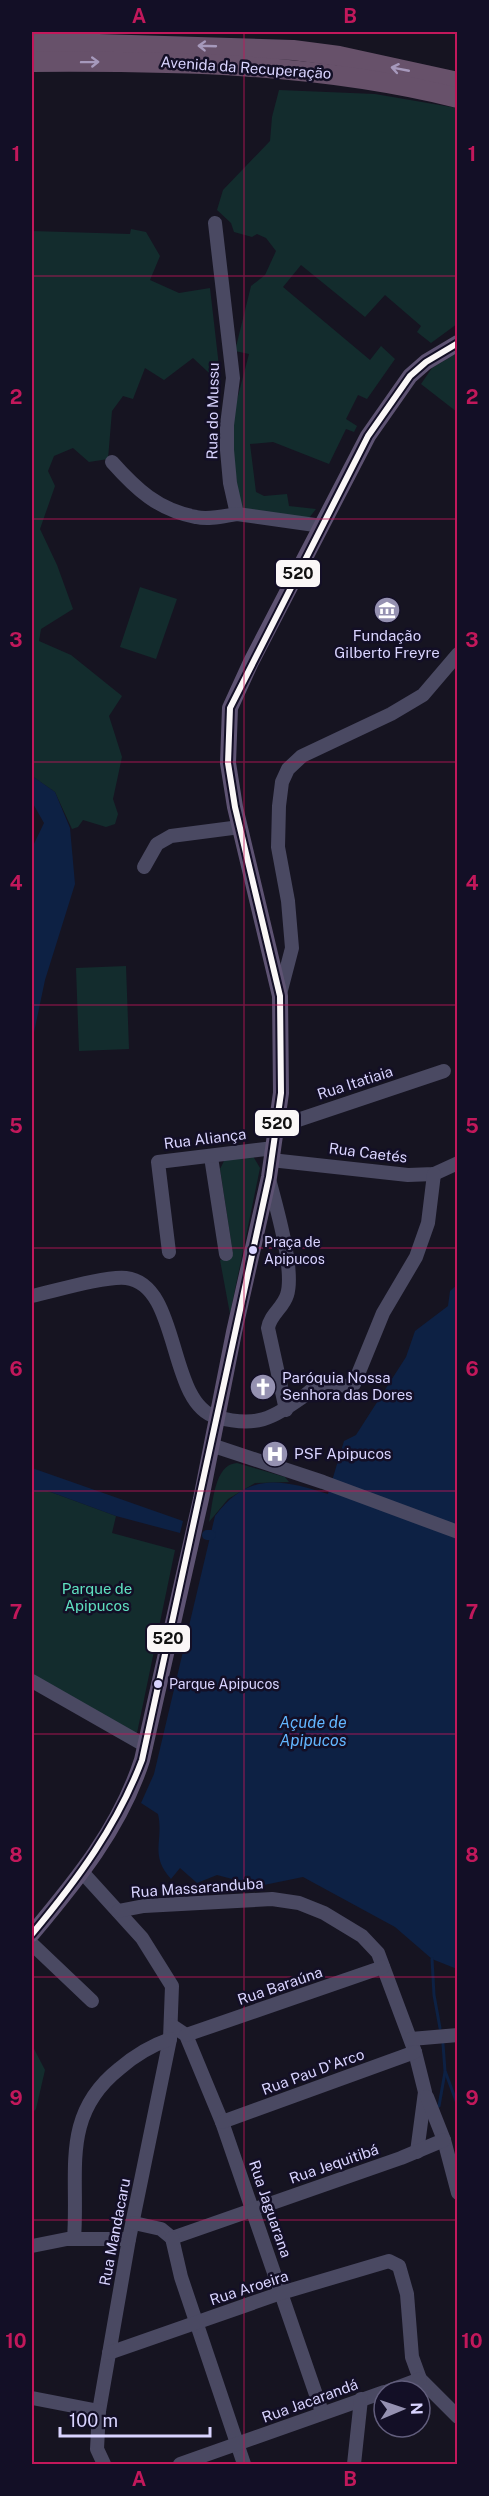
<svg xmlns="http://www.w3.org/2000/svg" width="489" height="2496" font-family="'Public Sans',sans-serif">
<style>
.green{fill:#132c2d}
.water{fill:#0d2144}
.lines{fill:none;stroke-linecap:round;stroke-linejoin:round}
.stream{stroke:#0d2144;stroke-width:3}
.canal{stroke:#0d2144;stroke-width:10}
.minor{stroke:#4a4962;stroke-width:14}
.major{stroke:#5e5373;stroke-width:16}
.highway{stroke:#67516a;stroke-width:20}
.bus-1-casing{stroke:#130f26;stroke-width:10}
.bus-1{stroke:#faf7f7;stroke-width:6}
.oneway{stroke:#a699bc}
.grid{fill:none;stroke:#c2185b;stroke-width:1.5;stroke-opacity:0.55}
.bus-dot{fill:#d9d4ff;stroke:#130f26;stroke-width:2}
.labels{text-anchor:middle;stroke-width:5;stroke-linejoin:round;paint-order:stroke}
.bus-label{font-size:14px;fill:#d9d4ff;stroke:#130f26;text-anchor:start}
.street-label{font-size:15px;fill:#d9d4ff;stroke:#130f26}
.poi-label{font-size:15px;fill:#d9d4ff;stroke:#130f26;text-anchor:start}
.park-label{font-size:15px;fill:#5fe0c0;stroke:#130f26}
.water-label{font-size:16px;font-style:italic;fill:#62b6ff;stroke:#130f26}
.line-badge{stroke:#130f26;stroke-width:2}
.pale-badge-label{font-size:16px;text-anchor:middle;font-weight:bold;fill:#111}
.neatline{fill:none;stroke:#c2185b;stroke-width:2}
.grid-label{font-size:20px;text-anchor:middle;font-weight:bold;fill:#c2185b}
</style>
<rect width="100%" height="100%" fill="#161421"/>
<!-- green -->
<g class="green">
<path d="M279 90 375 94 457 108V324L431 343 417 332 421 326 385 295 365 317 301 265 283 287 370 360 381 346 395 359 367 399 358 395 346 419 357 426 354 432 346 429 329 464 273 442 250 444 256 492 264 496 287 494 289 506 316 509 309 518 241 510 229 430 249 354 235 351 251 286 265 275 276 251 266 238 257 234 252 237 234 232 231 223 217 210 223 190 270 141 272 117Z"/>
<path d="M131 229 146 232 160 256 150 280 179 293 210 288 221 384 193 358 164 380 145 368 133 399 123 396 112 411 108 459 89 462 73 448 54 456 48 471 55 486 40 529 57 565 73 609 41 629 39 641 71 655 122 696 109 716 122 757 113 799 118 814 115 824 106 827 83 820 78 827 72 829 55 792 32 776V231L130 234Z"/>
<path d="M457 353V412L421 384 432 368Z"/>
<path d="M140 587 177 599 156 659 120 647Z"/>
<path d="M126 966 129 1049 79 1051 76 968Z"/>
<path d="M253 1156 260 1168 230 1314 220 1260 230 1259 233 1254 220 1169 225 1159Z"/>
<path d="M237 1463 285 1477 289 1482 255 1483 228 1499 209 1522C213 1504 214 1464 237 1463Z"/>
<path d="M37 1490 48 1491 116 1516 112 1533 175 1550 137 1733 131 1734 32 1676V1492Z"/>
<path d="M32 2045 45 2070 36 2109 32 2113Z"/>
</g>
<!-- water -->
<g class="water">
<path d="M32 776 55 792 70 828 75 884 45 980 32 1042V848L44 823 32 802Z"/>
<path d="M457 1285V1969L432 1959 395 1927 303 1877 259 1886 217 1875 197 1883 180 1868 171 1879C149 1855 164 1841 158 1814L141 1803 154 1774 215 1516C248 1472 281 1479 328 1494L344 1441 356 1435 406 1357 415 1331 448 1306 450 1291Z"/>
<path d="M32 1468 183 1521 180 1533 116 1516 48 1491 32 1492Z"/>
</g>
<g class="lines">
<!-- stream -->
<g class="stream">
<path d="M432 1959 434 1995 440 2028"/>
<path d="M443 2044 445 2071 458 2106"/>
<path d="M439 2106 445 2072"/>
</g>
<!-- canal -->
<path class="canal" d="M207 1535H211"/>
<!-- minor -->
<g class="minor">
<path d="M215 223 233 378 227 425V450L230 483 237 514 322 526"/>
<path d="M112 462C136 489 158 510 196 517 209 520 224 516 237 514"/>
<path d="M144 867 157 844 171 836 240 827"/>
<path d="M280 994 292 948 288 901 278 847 279 806 282 782 288 769 302 756 391 714 423 695 458 654"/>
<path d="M277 1127 444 1071"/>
<path d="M211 1157 226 1254"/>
<path d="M271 1160 408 1175 434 1174 458 1163"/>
<path d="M269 1179C276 1206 295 1270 287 1295 283 1308 270 1315 268 1328L286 1410"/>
<path d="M169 1252 158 1162 274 1148"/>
<path d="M32 1296C55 1291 104 1276 126 1278 181 1284 167 1403 216 1417 257 1428 271 1419 304 1396 311 1391 318 1383 327 1382 334 1381 342 1386 349 1387L354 1384 383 1313 416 1257 428 1223 434 1174"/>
<path d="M211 1445 323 1482 458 1532"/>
<path d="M32 1681 146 1746"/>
<path d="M83 1873 142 1938 172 1986 170 2039 129 2239 99 2411 97 2449 104 2464"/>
<path d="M118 1911 144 1906 272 1899 299 1903 324 1913 362 1936 378 1953 415 2052 425 2092 417 2152"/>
<path d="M32 1944 92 2001"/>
<path d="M171 2025 186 2035 222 2122 322 2412"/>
<path d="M186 2035 383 1967"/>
<path d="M411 2039 458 2035"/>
<path d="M427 2097 444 2140 458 2193"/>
<path d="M222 2122 415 2052"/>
<path d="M134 2223 161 2229 172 2238 401 2158 444 2140"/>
<path d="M172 2238 181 2277 244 2464"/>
<path d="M74 2239C79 2172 60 2116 119 2069 135 2055 150 2046 170 2039"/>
<path d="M32 2246 67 2239H129"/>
<path d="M109 2353 281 2293 389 2261 399 2266 407 2294 412 2357 420 2379 458 2417"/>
<path d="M388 2391 420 2379"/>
<path d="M32 2398 99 2411"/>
<path d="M180 2464 384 2392"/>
<path d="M354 2464 361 2399"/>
</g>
<!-- major -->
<path class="major" d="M32 1934C77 1880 120 1828 142 1760L201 1499 234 1332 269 1177 281 1093 280 996 235 807 228 763 230 708 251 662 368 436 410 376 426 362 458 343"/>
<!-- highway -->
<g class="highway">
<path d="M32 42 293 50 339 56 458 82"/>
<path d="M32 62C175 61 317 63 458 98"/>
</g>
<defs>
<path id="bus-1" d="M32 1934C77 1880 117 1826 142 1760L269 1177 281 1093 280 996 235 807 228 763 230 708 368 436 410 376 426 362 458 343"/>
</defs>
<!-- bus-1 casing -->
<use href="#bus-1" class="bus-1-casing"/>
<!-- bus-1 -->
<use href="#bus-1" class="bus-1"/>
</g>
<!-- one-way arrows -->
<defs><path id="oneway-shaft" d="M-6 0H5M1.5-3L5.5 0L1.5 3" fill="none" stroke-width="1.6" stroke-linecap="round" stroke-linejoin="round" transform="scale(1.5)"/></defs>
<g class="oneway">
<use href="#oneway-shaft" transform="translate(207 46) rotate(-178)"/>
<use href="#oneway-shaft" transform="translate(90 62) rotate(-1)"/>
<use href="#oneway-shaft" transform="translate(400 69) rotate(-169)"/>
</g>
<!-- grid -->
<path class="grid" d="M244 32V2464M32 276H458M32 519H458M32 762H458M32 1005H458M32 1248H458M32 1491H458M32 1734H458M32 1977H458M32 2220H458"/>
<!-- icons -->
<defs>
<symbol id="museum-disc" viewBox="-11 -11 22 22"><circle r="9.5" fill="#9591b1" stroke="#130f26"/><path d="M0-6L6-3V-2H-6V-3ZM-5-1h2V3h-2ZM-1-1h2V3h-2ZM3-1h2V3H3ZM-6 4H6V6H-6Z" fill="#fff"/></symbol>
<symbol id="church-disc" viewBox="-11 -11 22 22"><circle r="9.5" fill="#9591b1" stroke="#130f26"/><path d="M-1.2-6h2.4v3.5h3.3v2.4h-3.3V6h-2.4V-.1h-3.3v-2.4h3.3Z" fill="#fff"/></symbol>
<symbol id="hospital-disc" viewBox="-11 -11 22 22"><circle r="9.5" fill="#9591b1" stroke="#130f26"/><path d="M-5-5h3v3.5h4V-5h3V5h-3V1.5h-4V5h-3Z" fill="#fff"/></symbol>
</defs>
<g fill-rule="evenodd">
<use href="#museum-disc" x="372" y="595" width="30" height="30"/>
<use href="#church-disc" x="248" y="1372" width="30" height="30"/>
<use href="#hospital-disc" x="260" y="1439" width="30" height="30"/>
</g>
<!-- markers -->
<g class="bus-dot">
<circle cx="253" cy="1250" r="5"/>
<circle cx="158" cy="1684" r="5"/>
</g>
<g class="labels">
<!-- bus labels -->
<g class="bus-label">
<text x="264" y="1247">Praça de<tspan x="264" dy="17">Apipucos</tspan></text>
<text x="169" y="1689">Parque Apipucos</text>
</g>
<!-- street labels -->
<g class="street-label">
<text transform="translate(246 68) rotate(4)" y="5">Avenida da Recuperação</text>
<text transform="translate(213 411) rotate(-89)" y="5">Rua do Mussu</text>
<text transform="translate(355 1083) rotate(-18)" y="5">Rua Itatiaia</text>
<text transform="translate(205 1139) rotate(-7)" y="5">Rua Aliança</text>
<text transform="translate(368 1153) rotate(7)" y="5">Rua Caetés</text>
<text transform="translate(197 1888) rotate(-4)" y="5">Rua Massaranduba</text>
<text transform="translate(280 1986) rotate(-19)" y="5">Rua Baraúna</text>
<text transform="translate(313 2072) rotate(-20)" y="5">Rua Pau D'Arco</text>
<text transform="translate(334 2164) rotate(-19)" y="5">Rua Jequitibá</text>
<text transform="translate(270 2209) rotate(71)" y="5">Rua Jaguarana</text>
<text transform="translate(115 2232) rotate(-79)" y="5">Rua Mandacaru</text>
<text transform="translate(249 2288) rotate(-18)" y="5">Rua Aroeira</text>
<text transform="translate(310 2401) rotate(-20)" y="5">Rua Jacarandá</text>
</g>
<!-- poi labels -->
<g class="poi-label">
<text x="387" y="641" text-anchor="middle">Fundação<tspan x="387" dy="17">Gilberto Freyre</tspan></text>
<text x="282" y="1383">Paróquia Nossa<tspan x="282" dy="17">Senhora das Dores</tspan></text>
<text x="294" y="1459">PSF Apipucos</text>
</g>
<!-- park labels -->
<g class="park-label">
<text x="97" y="1594">Parque de<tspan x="97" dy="17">Apipucos</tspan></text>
</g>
<!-- water labels -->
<g class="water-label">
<text x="313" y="1728">Açude de<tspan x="313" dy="18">Apipucos</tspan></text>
</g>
</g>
<g class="line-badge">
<rect x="275" y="559" width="46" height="29" rx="6" fill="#faf7f7"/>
<rect x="254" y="1109" width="46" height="28" rx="6" fill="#faf7f7"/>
<rect x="146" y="1624" width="45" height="29" rx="6" fill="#faf7f7"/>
</g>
<g class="pale-badge-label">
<text x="298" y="579">520</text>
<text x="277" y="1129">520</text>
<text x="168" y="1644">520</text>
</g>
<!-- border -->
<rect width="489" height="2496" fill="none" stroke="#130f26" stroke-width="66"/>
<!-- north arrow -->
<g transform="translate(402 2409) rotate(88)"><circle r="28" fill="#130f26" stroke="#625e7d" stroke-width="1.5"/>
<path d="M0-4.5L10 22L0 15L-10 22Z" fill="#9591b1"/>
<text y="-9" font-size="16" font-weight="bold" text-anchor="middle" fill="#d9d4ff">N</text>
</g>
<!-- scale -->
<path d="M60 2427v9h150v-9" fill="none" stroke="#d9d4ff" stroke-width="3"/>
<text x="69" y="2427" font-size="18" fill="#d9d4ff" stroke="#130f26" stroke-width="4.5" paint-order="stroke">100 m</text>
<rect x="33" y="33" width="423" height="2430" class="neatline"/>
<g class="grid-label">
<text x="139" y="23">A</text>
<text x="350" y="23">B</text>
<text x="16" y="161">1</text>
<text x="472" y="161">1</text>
<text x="16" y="404">2</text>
<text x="472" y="404">2</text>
<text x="16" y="647">3</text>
<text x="472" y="647">3</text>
<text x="16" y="890">4</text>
<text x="472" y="890">4</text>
<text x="16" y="1133">5</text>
<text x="472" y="1133">5</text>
<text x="16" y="1376">6</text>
<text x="472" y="1376">6</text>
<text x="16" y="1619">7</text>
<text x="472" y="1619">7</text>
<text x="16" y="1862">8</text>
<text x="472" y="1862">8</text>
<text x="16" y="2105">9</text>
<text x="472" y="2105">9</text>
<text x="16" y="2348">10</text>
<text x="472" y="2348">10</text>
<text x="139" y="2486">A</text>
<text x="350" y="2486">B</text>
</g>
</svg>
